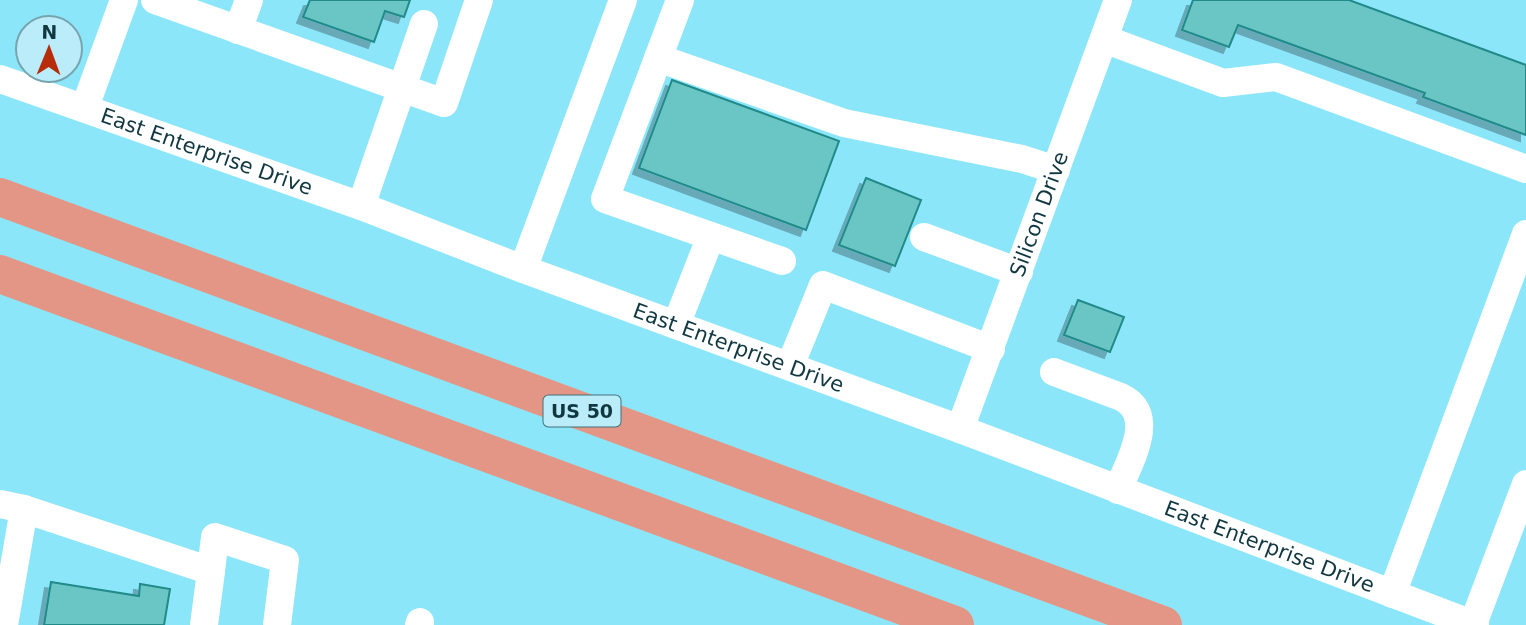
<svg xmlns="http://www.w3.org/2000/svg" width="1526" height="625" font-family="'DejaVu Sans',sans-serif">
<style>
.building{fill:#6bc6c4;stroke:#208a89;stroke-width:2;filter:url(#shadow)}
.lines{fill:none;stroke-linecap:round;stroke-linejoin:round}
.minor{stroke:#fff;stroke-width:28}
.highway{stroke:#e39685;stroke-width:38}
.labels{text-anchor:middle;stroke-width:5;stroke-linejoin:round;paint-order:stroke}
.shield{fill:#baedf9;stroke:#446e78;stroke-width:2}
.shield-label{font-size:19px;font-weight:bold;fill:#113840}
.street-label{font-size:21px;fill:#113840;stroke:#baedf9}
</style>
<defs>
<filter id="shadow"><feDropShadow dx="-6" dy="6" stdDeviation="0" flood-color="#0004"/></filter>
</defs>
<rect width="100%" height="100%" fill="#8ce6fa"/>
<!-- building -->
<g class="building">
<path d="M310 0H410L404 17 385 11 374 42 303 17Z"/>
<path d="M1193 0H1349L1526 65V135L1423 97 1425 93 1238 25 1229 47 1182 30Z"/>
<path d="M672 80 839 141 806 230 639 168Z"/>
<path d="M866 178 921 200 895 266 839 245Z"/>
<path d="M1078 300 1124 317 1110 352 1064 335Z"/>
<path d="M51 582 139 596 140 584 170 589 164 625H44Z"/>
</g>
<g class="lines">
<!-- minor -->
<g class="minor">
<path d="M155 0 444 103 479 0"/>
<path d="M680 0 605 199 782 261"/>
<path d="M238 30 249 0"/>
<path d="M1104 39 1223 83 1276 77 1526 169"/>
<path d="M658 58 844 123 1022 159 1056 170"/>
<path id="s1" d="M0 79 361 206 523 269 960 429 1475 625"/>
<path d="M85 107 124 0"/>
<path d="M361 206 424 24"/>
<path d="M924 237 1019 272"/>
<path d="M523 269 623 0"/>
<path d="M676 325 711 236"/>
<path d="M790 366 823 285 991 349"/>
<path d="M1054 372 1121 397C1158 415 1129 462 1118 490"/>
<path id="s2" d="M960 429 1118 0"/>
<path d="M0 504 24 509"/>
<path d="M211 571 215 537 285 560 277 625"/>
<path d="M1392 594 1526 234"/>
<path d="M1473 624 1526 484"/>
<path d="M4 625 24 509 211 571 204 625"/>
<path d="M419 625 420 622"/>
</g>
<!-- highway -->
<g class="highway">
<path d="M0 197 1163 625"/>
<path d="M0 274 955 625"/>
</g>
</g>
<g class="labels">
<!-- shield labels -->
<rect class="shield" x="543.5" y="395.5" width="77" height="31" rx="5"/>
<g class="shield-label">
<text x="582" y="418">US 50</text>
</g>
<!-- street labels -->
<g class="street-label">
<text dy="7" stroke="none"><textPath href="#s1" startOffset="219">East Enterprise Drive</textPath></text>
<text dy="7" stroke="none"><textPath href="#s2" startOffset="229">Silicon Drive</textPath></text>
<text dy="7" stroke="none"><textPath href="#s1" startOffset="786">East Enterprise Drive</textPath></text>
<text dy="7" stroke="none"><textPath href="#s1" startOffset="1353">East Enterprise Drive</textPath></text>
</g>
</g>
<!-- north arrow -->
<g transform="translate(49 49) rotate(1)"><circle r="33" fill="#baedf9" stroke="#76a5af" stroke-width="2"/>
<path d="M0-5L12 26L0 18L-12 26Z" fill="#b72c0a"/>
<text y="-10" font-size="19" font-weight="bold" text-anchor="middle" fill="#113840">N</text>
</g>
</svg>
